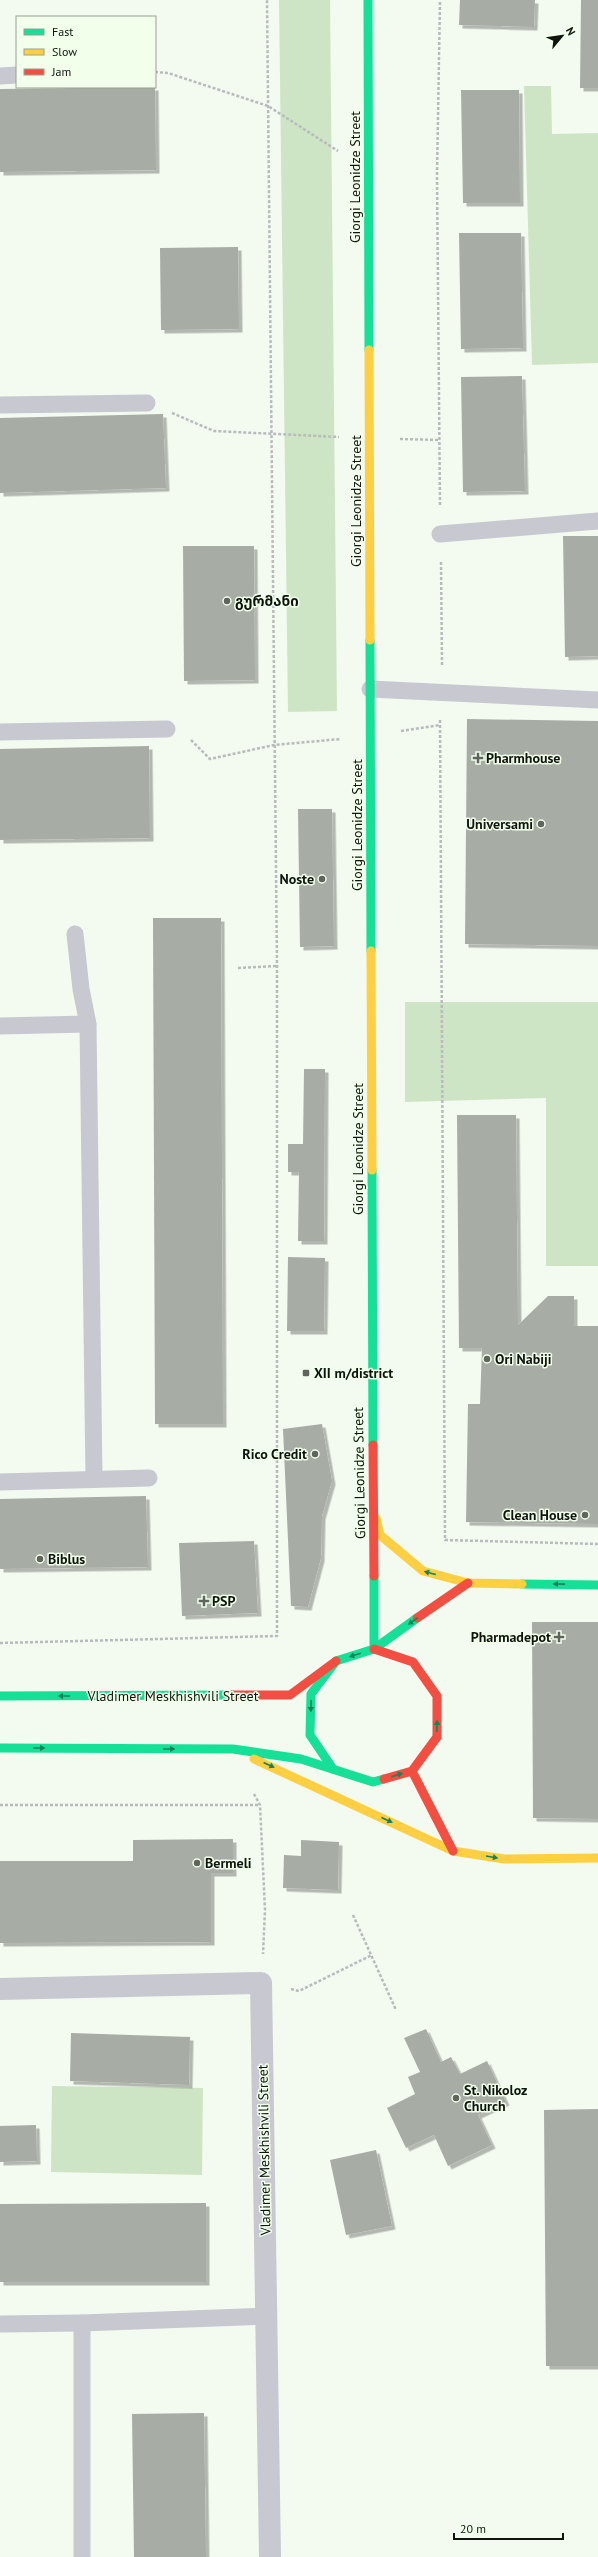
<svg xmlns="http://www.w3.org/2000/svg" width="598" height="2557" font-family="'PT Sans','Noto Sans Georgian',sans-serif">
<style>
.green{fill:#cee5c5}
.building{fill:#a7aca5;filter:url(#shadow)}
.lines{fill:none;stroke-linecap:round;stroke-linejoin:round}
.path{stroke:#b8bbbc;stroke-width:2.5;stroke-dasharray:3 2;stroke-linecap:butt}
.lane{stroke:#c8c8d0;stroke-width:17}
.street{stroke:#c8c8d0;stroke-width:22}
.fast{stroke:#16e098;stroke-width:9}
.slow{stroke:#ffcf43;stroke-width:9}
.jam{stroke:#f24e42;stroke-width:9}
.oneway{fill:#138459}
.poi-dot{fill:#5f645c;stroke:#f1ffeb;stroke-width:1.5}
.labels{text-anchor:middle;stroke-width:3;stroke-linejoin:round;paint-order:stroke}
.street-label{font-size:14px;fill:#0f130d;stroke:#f1ffeb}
.poi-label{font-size:14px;font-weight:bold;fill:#0f130d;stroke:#f1ffeb;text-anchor:start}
</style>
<defs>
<filter id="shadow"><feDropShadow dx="3.5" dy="3.5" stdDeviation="0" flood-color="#0004"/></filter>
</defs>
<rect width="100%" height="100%" fill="#f3faf0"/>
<!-- green -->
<g class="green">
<path d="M279 0H330L337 711 288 712Z"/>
<path d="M524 86H551L552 134 598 133V363L532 365Z"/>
<path d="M405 1002H598V1266H546V1098L405 1102Z"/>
<path d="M52 2086 203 2088 202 2175 51 2172Z"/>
</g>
<!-- building -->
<g class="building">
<path d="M460 0H535L534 27 459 25Z"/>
<path d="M581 0H598V88H580Z"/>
<path d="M155 87 156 170 0 172V89Z"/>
<path d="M461 90H519L520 203H463Z"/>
<path d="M459 233H521L523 348 461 349Z"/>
<path d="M238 247 239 329 161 330 160 248Z"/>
<path d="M522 376 525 491 463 492 461 377Z"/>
<path d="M163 414 166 488 0 493V418Z"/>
<path d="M563 536H598V656L565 657Z"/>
<path d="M183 546H254L255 680 184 681Z"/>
<path d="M467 719 598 721V946L465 944Z"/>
<path d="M149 746 150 838 0 840V749Z"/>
<path d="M298 809H332L334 946 300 947Z"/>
<path d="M153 918H221L223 1424H155Z"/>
<path d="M304 1069H325L324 1241H298L299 1172H288V1144H303Z"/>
<path d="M457 1115H516L518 1325 548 1296H574V1326H598V1524L466 1522 468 1404H480L482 1348H459Z"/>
<path d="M288 1257 325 1258 324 1331H287Z"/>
<path d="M322 1424 332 1481 322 1516 321 1558 308 1607 291 1606 283 1429Z"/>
<path d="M146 1496 148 1567 0 1569V1499Z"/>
<path d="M254 1541 258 1613 182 1616 179 1543Z"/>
<path d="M532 1622H598V1819L533 1818Z"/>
<path d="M233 1839V1873H211V1942L0 1943V1861H133V1840Z"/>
<path d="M301 1840 339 1842 338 1890 283 1888 284 1855 301 1856Z"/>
<path d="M426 2029 441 2062 451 2057 460 2074 487 2061 506 2102 478 2115 492 2145 448 2166 434 2135 406 2148 387 2108 415 2094 408 2077 420 2072 404 2038Z"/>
<path d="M71 2033 190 2037 189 2085 70 2081Z"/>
<path d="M598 2109V2366H546L544 2110Z"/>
<path d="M36 2125 37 2161 0 2162V2126Z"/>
<path d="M376 2150 392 2226 346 2235 330 2160Z"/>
<path d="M206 2203V2282H0V2204Z"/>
<path d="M204 2413 206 2557H134L132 2414Z"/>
</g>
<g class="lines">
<!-- path -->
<g class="path">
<path d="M155 72 168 73 268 106 338 151"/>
<path d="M172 413 214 431 339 437"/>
<path d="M400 439 440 440"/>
<path d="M440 505 437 176 440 0"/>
<path d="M441 562 442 665"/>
<path d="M440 720 445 1540 598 1544"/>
<path d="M401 731 440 725"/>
<path d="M191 740 210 759 274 745 341 739"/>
<path d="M238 968 277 966"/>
<path d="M0 1643 277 1636V966L267 0"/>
<path d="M254 1794 260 1805 265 1910 263 1954"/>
<path d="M0 1805H259"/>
<path d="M353 1915 396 2010"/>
<path d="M291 1989 299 1991 372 1955"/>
</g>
<!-- lane -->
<g class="lane">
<path d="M0 76 17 75"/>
<path d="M0 405 147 403"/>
<path d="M440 534 598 521"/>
<path d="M370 689 598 700"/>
<path d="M0 732 167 729"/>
<path d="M75 934 81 989 88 1024 94 1478"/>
<path d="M0 1026 88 1024"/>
<path d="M0 1482 149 1478"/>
<path d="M0 2324 82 2323"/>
<path d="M82 2557V2323L267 2316"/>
</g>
<!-- street -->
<path class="street" d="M0 1989 261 1983 270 2557"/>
<!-- fast -->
<g class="fast">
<path d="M368 0 369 350"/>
<path d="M370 640 371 951"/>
<path d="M372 1170 373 1445"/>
<path d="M374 1576V1649"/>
<path d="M522 1584 598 1585"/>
<path d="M0 1696 232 1695"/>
<path d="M0 1748 233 1749 301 1759 373 1782 384 1779"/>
<path d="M333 1769 310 1735 311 1694 336 1661 374 1649 417 1618"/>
</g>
<!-- slow -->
<g class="slow">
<path d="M369 350 370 640"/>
<path d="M371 951 372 1170"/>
<path d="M376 1518 380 1535 423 1571 468 1583 522 1584"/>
<path d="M254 1759 453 1851 504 1859 598 1858"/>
</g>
<!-- jam -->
<g class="jam">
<path d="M373 1445 374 1576"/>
<path d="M417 1618 468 1583"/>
<path d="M374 1649 413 1662 437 1696V1737L412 1771 384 1779"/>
<path d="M232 1695H290L336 1661"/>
<path d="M412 1771 453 1851"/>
</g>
</g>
<!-- one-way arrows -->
<defs><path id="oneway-solid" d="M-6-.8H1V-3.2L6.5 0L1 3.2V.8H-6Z"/></defs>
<g class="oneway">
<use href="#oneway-solid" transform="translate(430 1573) rotate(-165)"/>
<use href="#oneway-solid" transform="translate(559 1584) rotate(-179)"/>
<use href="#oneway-solid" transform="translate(413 1621) rotate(145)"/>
<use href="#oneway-solid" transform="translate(355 1655) rotate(163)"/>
<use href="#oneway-solid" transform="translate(64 1696) rotate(-180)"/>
<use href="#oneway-solid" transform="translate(311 1706) rotate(92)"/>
<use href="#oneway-solid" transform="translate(437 1726) rotate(-89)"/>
<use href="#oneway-solid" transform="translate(39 1748)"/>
<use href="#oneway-solid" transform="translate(169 1749)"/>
<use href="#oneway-solid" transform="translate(269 1765) rotate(25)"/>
<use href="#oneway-solid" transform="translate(397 1775) rotate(-17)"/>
<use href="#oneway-solid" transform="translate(387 1820) rotate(25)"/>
<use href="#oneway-solid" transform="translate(492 1857) rotate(10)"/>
</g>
<!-- markers -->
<g class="poi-dot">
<circle cx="227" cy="601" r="4"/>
<path d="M476 752h4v4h4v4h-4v4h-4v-4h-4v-4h4z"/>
<circle cx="541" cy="824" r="4"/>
<circle cx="322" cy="879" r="4"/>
<circle cx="487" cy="1359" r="4"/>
<rect x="302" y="1369" width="8" height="8" rx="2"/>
<circle cx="315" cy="1454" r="4"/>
<circle cx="585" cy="1515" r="4"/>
<circle cx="40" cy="1559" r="4"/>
<path d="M202 1595h4v4h4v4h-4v4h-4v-4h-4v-4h4z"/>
<path d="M557 1631h4v4h4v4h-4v4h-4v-4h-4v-4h4z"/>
<circle cx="197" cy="1863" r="4"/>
<circle cx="456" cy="2098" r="4"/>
</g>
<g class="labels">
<!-- street labels -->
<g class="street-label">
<text transform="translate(355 177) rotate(-90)" y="5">Giorgi Leonidze Street</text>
<text transform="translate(356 501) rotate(-90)" y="5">Giorgi Leonidze Street</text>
<text transform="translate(357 825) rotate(-90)" y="5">Giorgi Leonidze Street</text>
<text transform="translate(358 1149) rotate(-90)" y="5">Giorgi Leonidze Street</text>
<text transform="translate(359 1473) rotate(-91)" y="5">Giorgi Leonidze Street</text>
<text x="173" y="1701">Vladimer Meskhishvili Street</text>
<text transform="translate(264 2150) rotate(-91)" y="5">Vladimer Meskhishvili Street</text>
</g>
<!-- poi labels -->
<g class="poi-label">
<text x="235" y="606">გურმანი</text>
<text x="486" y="763">Pharmhouse</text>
<text x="533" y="829" text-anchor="end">Universami</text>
<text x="314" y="884" text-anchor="end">Noste</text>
<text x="495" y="1364">Ori Nabiji</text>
<text x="314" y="1378">XII m/district</text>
<text x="307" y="1459" text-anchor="end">Rico Credit</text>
<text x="577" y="1520" text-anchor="end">Clean House</text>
<text x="48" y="1564">Biblus</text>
<text x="212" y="1606">PSP</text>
<text x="551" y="1642" text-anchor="end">Pharmadepot</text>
<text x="205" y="1868">Bermeli</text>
<text x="464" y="2095">St. Nikoloz<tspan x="464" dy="16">Church</tspan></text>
</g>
</g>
<!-- legend -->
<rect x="16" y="16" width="140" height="72" fill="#f1ffeb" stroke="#97a192"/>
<rect x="24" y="29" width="20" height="6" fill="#16e098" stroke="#97a192"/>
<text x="52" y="36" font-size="12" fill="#0f130d">Fast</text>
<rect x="24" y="49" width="20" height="6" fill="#ffcf43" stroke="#97a192"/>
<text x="52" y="56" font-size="12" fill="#0f130d">Slow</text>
<rect x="24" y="69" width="20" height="6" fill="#f24e42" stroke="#97a192"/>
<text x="52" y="76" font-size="12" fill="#0f130d">Jam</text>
<!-- north arrow -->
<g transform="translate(562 36) rotate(61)" stroke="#f1ffeb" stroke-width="3" paint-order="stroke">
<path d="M0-3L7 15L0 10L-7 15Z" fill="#0f130d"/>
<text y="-6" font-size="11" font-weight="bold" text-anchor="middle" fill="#0f130d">N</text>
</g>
<!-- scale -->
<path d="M454 2533v6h109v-6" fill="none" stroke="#0f130d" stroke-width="2"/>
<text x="460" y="2533" font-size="12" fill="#0f130d" stroke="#f1ffeb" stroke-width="3" paint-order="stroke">20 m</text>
</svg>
